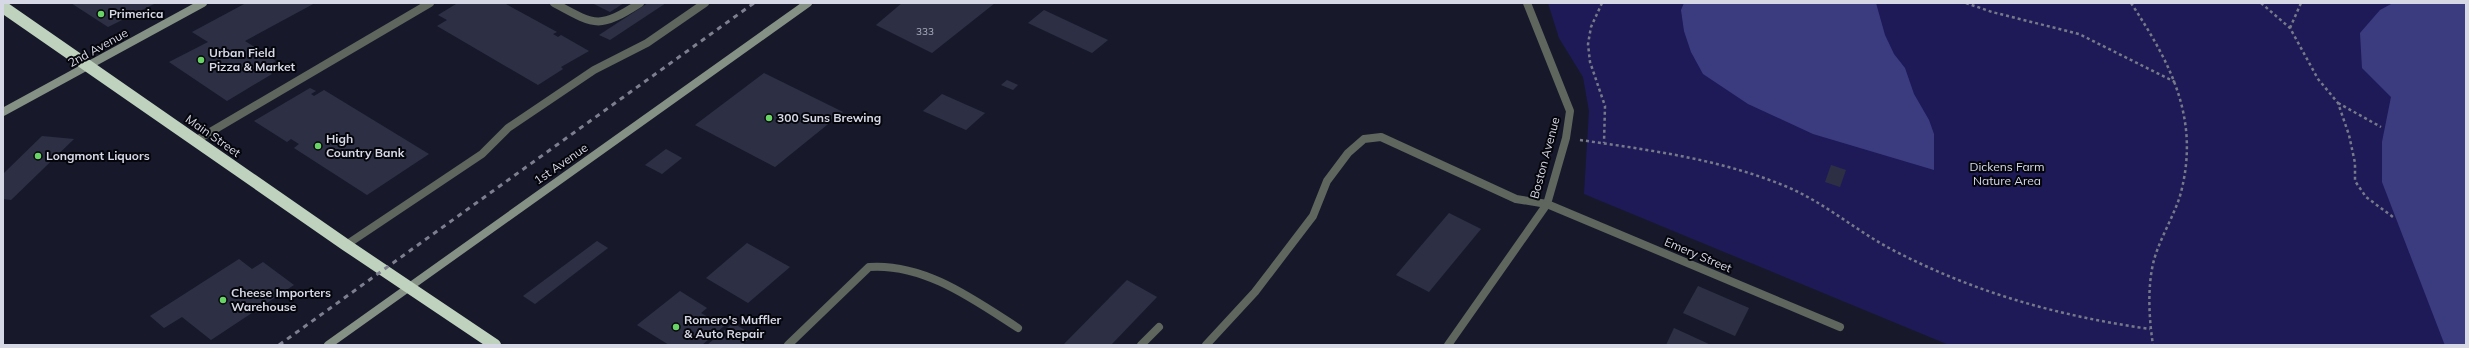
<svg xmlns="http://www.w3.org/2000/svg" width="2469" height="348" font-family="Mulish,sans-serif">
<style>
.green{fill:#1e1a58}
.water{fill:#3b3c7f}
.building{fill:#2d3044}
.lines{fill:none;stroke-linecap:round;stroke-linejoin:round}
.path{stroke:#777989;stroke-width:2.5;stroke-dasharray:3 3;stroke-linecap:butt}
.lane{stroke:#5e665e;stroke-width:8}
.street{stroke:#5e665e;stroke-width:8}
.secondary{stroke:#859184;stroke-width:8}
.highway{stroke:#bed2bd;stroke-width:12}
.rail{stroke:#7d7f8f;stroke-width:3;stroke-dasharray:5 5;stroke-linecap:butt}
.poi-dot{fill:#68d465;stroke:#05050c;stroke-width:1.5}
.labels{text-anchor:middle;stroke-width:4;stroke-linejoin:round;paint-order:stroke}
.number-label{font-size:10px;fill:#acaebd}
.poi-label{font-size:12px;font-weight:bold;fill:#d6d8e5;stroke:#05050c;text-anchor:start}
.street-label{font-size:12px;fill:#d6d8e5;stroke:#05050c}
.park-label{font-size:12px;fill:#d7daef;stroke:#05050c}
</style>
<rect width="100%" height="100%" fill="#17192b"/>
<!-- green -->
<path class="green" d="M1548 3H2466V345H1949L1584 194 1589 111 1583 77 1559 38Z"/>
<!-- water -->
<g class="water">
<path d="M1684 3H1876L1885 35 1894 54 1905 68 1914 94 1929 120 1934 134V170L1813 134 1748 104 1703 74 1691 52 1684 31 1681 10Z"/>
<path d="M2393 3H2466V345H2445L2444 343 2382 182V142L2391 97 2362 68 2360 33 2380 10Z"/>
</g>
<!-- building -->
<g class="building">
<path d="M71 3H156L108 27Z"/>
<path d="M246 3H315L245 41 276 61 264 68 272 74 227 101 169 62 208 42 192 32Z"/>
<path d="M454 3H504L557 32 553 34 558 37 561 35 589 51 561 67 563 69 538 85 437 26 447 20 438 15 456 4Z"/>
<path d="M592 3H624L610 12Z"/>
<path d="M648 3H666L610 40 599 35Z"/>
<path d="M902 3H995L932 53 876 25Z"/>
<path d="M1044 10 1108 40 1092 53 1028 23Z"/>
<path d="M764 73 843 112 775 167 695 125Z"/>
<path d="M1007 80 1018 85 1013 90 1001 85Z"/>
<path d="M310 88 316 91 311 94 314 96 324 90 429 154 367 195 294 148 299 144 291 139 287 142 254 121Z"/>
<path d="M942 94 985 113 966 130 923 111Z"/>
<path d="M42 136 74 139 11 200 3 199V174Z"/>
<path d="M666 149 682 158 662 174 645 165Z"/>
<path d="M1831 165 1846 170 1840 187 1825 182Z"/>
<path d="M1449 213 1481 229 1429 292 1396 275Z"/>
<path d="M597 241 608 248 535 304 523 296Z"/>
<path d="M747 243 790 267 748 303 706 278Z"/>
<path d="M239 259 252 269 263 262 294 285 211 340 182 317 164 328 150 316Z"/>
<path d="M1127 280 1157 297 1111 345H1063Z"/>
<path d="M1698 286 1749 308 1735 336 1683 313Z"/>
<path d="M680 291 707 308 701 313 724 326 702 345H669L637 325Z"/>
<path d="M733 323 753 335 742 345H707Z"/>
<path d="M1674 328 1711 345H1666Z"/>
</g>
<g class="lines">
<!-- path -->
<g class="path">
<path d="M1602 3 1591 27 1588 44 1590 62 1605 106 1604 143"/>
<path d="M1966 3 1992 12 2079 34 2175 82"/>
<path d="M2131 3C2171 64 2201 120 2180 196 2173 218 2160 238 2154 260 2147 286 2149 319 2153 345"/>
<path d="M2261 3 2290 28 2318 79 2338 103 2349 135 2355 163V181L2366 197 2393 217"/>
<path d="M2290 28 2301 3"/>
<path d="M2338 103 2381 127"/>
<path d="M1580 140C1650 150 1719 159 1785 186 1822 201 1854 229 1889 248 1972 292 2058 316 2150 329"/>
</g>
<!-- lane -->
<g class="lane">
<path d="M554 3C596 26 599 29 640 3"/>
<path d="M195 141 430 3"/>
<path d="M346 245 482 154 508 128 594 70 647 43 705 3"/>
<path d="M788 345 869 267C924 263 973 299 1018 328"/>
<path d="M1141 345 1159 327"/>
<path d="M1206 345 1255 292 1313 216 1327 181 1348 153 1364 139 1381 137 1516 199 1547 204"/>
</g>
<!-- street -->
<g class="street">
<path d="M1547 204 1840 327"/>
<path d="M1448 345 1547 204 1566 138 1570 111 1527 3"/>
</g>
<!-- secondary -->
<g class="secondary">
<path d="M3 112 203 3"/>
<path d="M328 345 808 3"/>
</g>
<!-- highway -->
<path class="highway" d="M3 7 346 245 495 345"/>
<!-- rail -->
<path class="rail" d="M279 345 754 3"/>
</g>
<!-- markers -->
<g class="poi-dot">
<circle cx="101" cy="14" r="4"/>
<circle cx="201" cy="60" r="4"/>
<circle cx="769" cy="118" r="4"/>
<circle cx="318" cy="146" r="4"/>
<circle cx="38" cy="156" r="4"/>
<circle cx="223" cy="300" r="4"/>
<circle cx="676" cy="327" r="4"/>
</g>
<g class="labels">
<!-- number labels -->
<g class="number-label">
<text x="925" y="35">333</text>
</g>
<!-- poi labels -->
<g class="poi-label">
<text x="109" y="18">Primerica</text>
<text x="209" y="57">Urban Field<tspan x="209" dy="14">Pizza &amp; Market</tspan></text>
<text x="777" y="122">300 Suns Brewing</text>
<text x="326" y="143">High<tspan x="326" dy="14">Country Bank</tspan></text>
<text x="46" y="160">Longmont Liquors</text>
<text x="231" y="297">Cheese Importers<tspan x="231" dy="14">Warehouse</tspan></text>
<text x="684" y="324">Romero's Muffler<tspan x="684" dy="14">&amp; Auto Repair</tspan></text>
</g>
<!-- street labels -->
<g class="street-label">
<text transform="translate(98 48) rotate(-29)" y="4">2nd Avenue</text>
<text transform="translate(213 136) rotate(35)" y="4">Main Street</text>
<text transform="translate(1545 158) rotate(-75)" y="4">Boston Avenue</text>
<text transform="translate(561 164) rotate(-35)" y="4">1st Avenue</text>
<text transform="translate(1698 255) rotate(23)" y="4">Emery Street</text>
</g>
<!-- park labels -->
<g class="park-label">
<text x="2007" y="171">Dickens Farm<tspan x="2007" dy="14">Nature Area</tspan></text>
</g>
</g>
<!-- border -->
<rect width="2469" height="348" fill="none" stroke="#d6d8e5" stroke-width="8"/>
</svg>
